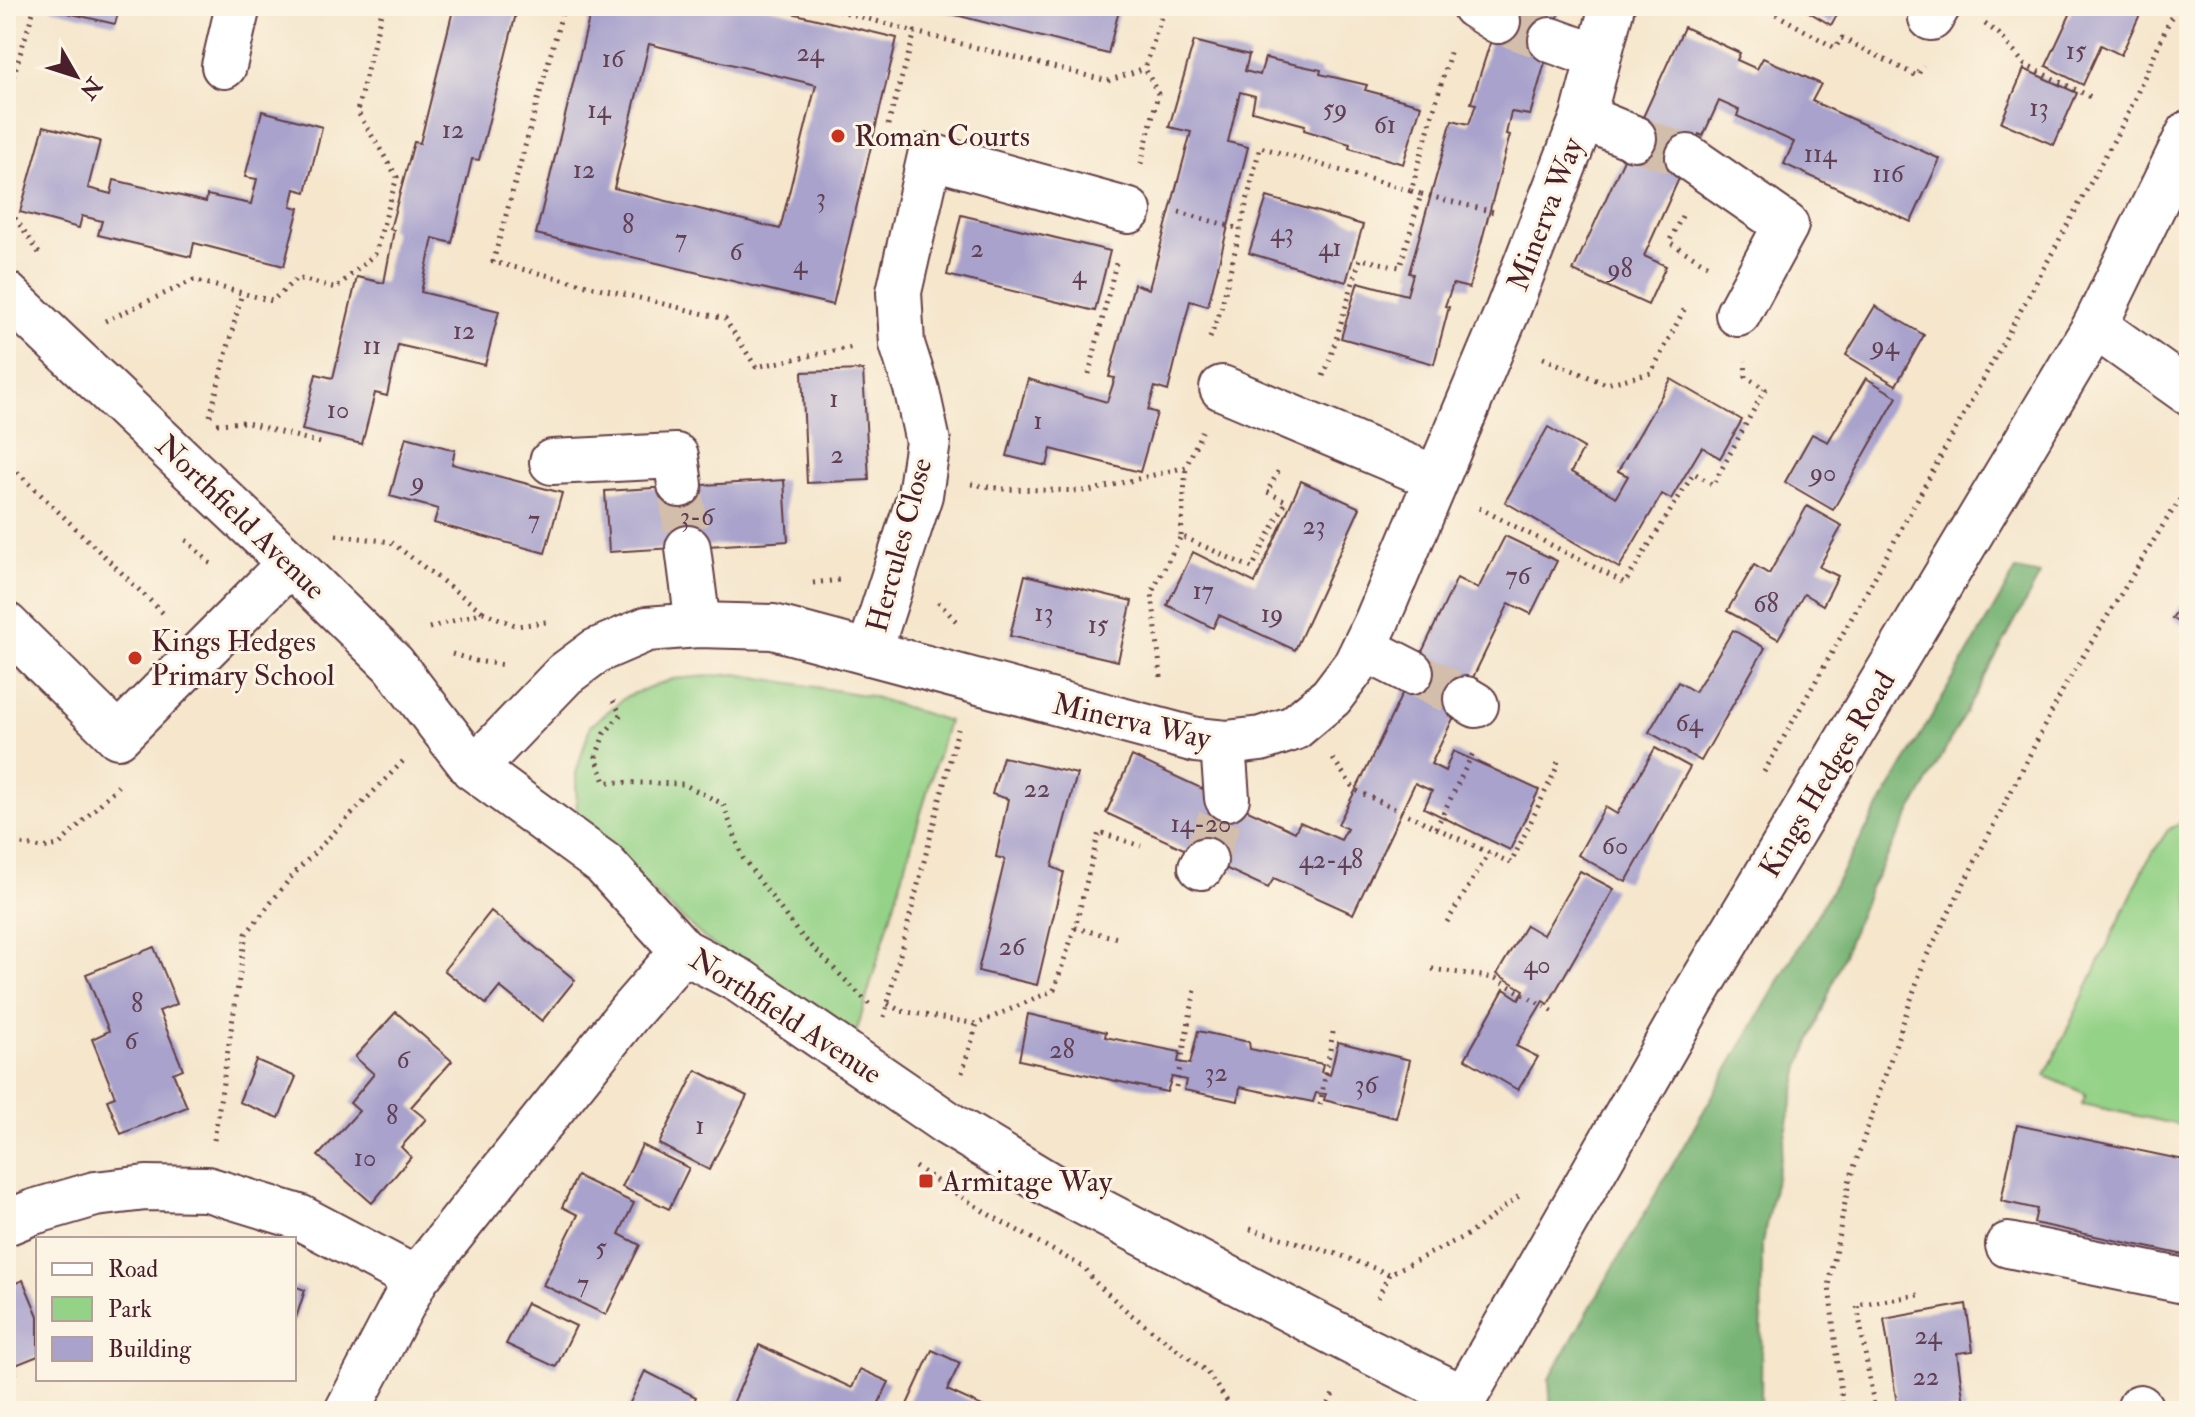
<svg xmlns="http://www.w3.org/2000/svg" width="2195" height="1417" font-family="'IM FELL Double Pica',serif">
<style>
.green{fill:#94d287;stroke:#6f7859;stroke-width:2}
.forest{fill:#77b474;stroke:#606a50;stroke-width:2}
.building{fill:#a8a2cc;fill-rule:evenodd}
.lines{fill:none;stroke-linecap:round;stroke-linejoin:round}
.minor-tunnel{stroke:#d3beac;stroke-width:44;stroke-dasharray:44 22;stroke-linecap:butt}
.minor-casing{stroke:#643d43;stroke-width:48}
.path{stroke:#643d43;stroke-width:5;stroke-dasharray:2 6;stroke-linecap:butt}
.minor{stroke:#fff;stroke-width:44}
.poi-dot{fill:#c8321e;stroke:#fcf5e5;stroke-width:3}
.labels{text-anchor:middle;stroke-width:6;stroke-linejoin:round;paint-order:stroke}
.number-label{font-size:26px;fill:#624053}
.poi-label{font-size:30px;fill:#4a1f2b;stroke:#fcf5e5;text-anchor:start}
.street-label{font-size:30px;fill:#4a1f2b;stroke:#fcf5e5}
</style>
<rect width="100%" height="100%" fill="#fcf5e5"/>
<filter id="ink" filterUnits="userSpaceOnUse"><feTurbulence type="fractalNoise" baseFrequency=".0125" numOctaves="2"/><feDisplacementMap in="SourceGraphic" scale="16" xChannelSelector="R" yChannelSelector="G"/><feConvolveMatrix kernelMatrix="1 2 1 2 8 2 1 2 1" color-interpolation-filters="sRGB"/></filter>
<filter id="wash" filterUnits="userSpaceOnUse"><feTurbulence type="fractalNoise" baseFrequency=".006" numOctaves="4" result="noise"/><feDisplacementMap in="SourceGraphic" scale="32" xChannelSelector="R" yChannelSelector="G"/><feGaussianBlur stdDeviation="1.8" result="paint"/><feColorMatrix in="noise" values="0 0 0 0 0 0 0 0 0 0 0 0 0 0 0 0 0 1.4 0 .05"/><feComposite in="paint" operator="in"/></filter>
<g filter="url(#wash)">
<rect width="100%" height="100%" fill="#f5e6cc"/>
<!-- green -->
<g class="green">
<path d="M736 674 870 696 948 721 852 1047 704 938 577 824 576 774 590 726 627 696 673 679Z"/>
<path d="M2189 817V1127L2082 1104 2086 1094 2045 1076 2147 862 2168 830Z"/>
</g>
<!-- forest -->
<path class="forest" d="M2016 570 2040 575 1869 890 1800 1067 1762 1243 1761 1411H1551L1549 1379Z"/>
<g id="blocks">
<!-- building -->
<g class="building">
<path d="M52 6H120L115 24 51 9Z"/>
<path d="M454 6H518L479 160 472 159 452 243 433 238 421 292 499 311 485 365 398 345 387 396 375 393 362 444 302 430 316 374 333 378 357 277 384 283 394 230 390 229 414 142 420 143Z"/>
<path d="M592 6H762L897 38 833 305 536 234ZM649 44 816 85 780 229 614 188Z"/>
<path d="M921 6H1120L1108 54Z"/>
<path d="M1502 6H1561L1530 115 1511 112 1506 134 1510 135 1469 288 1453 284 1445 306 1449 307 1434 364 1341 338 1358 282 1407 295 1413 274 1409 273 1452 120 1469 124 1476 104 1471 103Z"/>
<path d="M1799 6H1842L1831 25Z"/>
<path d="M2074 6H2144L2121 55 2101 45 2083 85 2046 66Z"/>
<path d="M1684 27 1740 53 1737 60 1757 69 1763 58 1821 84 1812 101 1940 159 1911 222 1784 164 1794 142 1737 116 1739 110 1719 101 1703 136 1699 134 1644 256 1666 266 1648 305 1573 271Z"/>
<path d="M1194 41 1249 55 1245 71 1260 75 1265 58 1321 70 1320 74 1367 85 1365 90 1421 105 1403 164 1349 148 1350 144 1304 130 1305 125 1252 111 1255 96 1240 92 1228 142 1248 147 1208 306 1190 301 1168 391 1155 387 1148 410 1157 413 1140 472 1051 449 1047 466 1007 456 1028 379 1107 402 1115 378 1109 377 1134 284 1149 289 1191 132 1169 127Z"/>
<path d="M2024 69 2077 93 2054 145 2001 122Z"/>
<path d="M262 111 322 127 306 192 295 189 291 206 299 208 284 266 194 243 191 257 98 235 102 221 82 216 79 228 20 212 44 126 100 141 88 188 111 194 114 180 206 202 207 195 251 204 257 179 245 177Z"/>
<path d="M1267 197 1363 225 1346 282 1249 253Z"/>
<path d="M961 215 1110 251 1095 311 947 275Z"/>
<path d="M1875 306 1924 335 1896 385 1846 355Z"/>
<path d="M863 370 869 480 807 483 802 372Z"/>
<path d="M1866 378 1897 397 1833 510 1785 482 1812 434 1828 442Z"/>
<path d="M1671 379 1742 420 1720 458 1702 447 1671 499 1662 494 1619 568 1505 502 1548 427 1584 448 1571 472 1616 497 1628 476 1618 471Z"/>
<path d="M406 437 455 450 452 464 562 493 545 553 434 523 438 509 390 496Z"/>
<path d="M784 480 788 541 609 552 605 491Z"/>
<path d="M1301 481 1360 508 1295 650 1219 615 1213 628 1167 605 1193 552 1255 583Z"/>
<path d="M1807 506 1842 526 1819 567 1838 576 1823 605 1804 594 1778 639 1727 611 1754 565 1769 574Z"/>
<path d="M1505 536 1557 561 1531 614 1509 603 1431 764 1445 771 1453 751 1539 790 1510 850 1424 808 1432 791 1415 783 1353 914 1274 878 1268 888 1106 813 1132 756 1295 832 1300 822 1341 840 1347 829 1338 824 1365 772 1457 578 1478 589Z"/>
<path d="M1025 575 1132 601 1118 661 1010 636Z"/>
<path d="M2189 595V628L2172 618Z"/>
<path d="M1733 630 1765 648 1701 761 1649 732 1678 682 1695 692Z"/>
<path d="M1655 748 1690 767 1626 882 1578 855 1605 807 1617 814Z"/>
<path d="M1003 757 1077 774 1052 867 1064 872 1037 985 978 971 1005 859 996 857 1008 799 992 794Z"/>
<path d="M1580 871 1614 889 1548 1004 1543 1001 1516 1046 1538 1057 1518 1090 1465 1059 1504 989 1519 999 1524 990 1497 974 1526 925 1543 935Z"/>
<path d="M491 911 575 980 542 1021 500 987 486 1004 444 970Z"/>
<path d="M154 947 177 1004 159 1011 183 1069 173 1073 187 1107 121 1134 107 1100 115 1097 92 1039 109 1031 86 974Z"/>
<path d="M396 1012 452 1061 411 1107 426 1119 401 1147 411 1157 372 1203 318 1156 359 1111 350 1103 374 1074 355 1057Z"/>
<path d="M1028 1014 1106 1032 1105 1037 1180 1052 1178 1062 1190 1064 1198 1031 1249 1042 1250 1049 1323 1064 1321 1072 1330 1075 1338 1042 1410 1060 1396 1118 1324 1100 1326 1094 1316 1093 1313 1102 1240 1087 1238 1101 1184 1090 1186 1080 1172 1077 1167 1092 1019 1060Z"/>
<path d="M256 1060 296 1077 279 1118 239 1102Z"/>
<path d="M696 1070 747 1096 709 1170 659 1144Z"/>
<path d="M2017 1125 2189 1161V1256L2034 1223 2037 1209 2001 1201Z"/>
<path d="M642 1145 689 1168 669 1209 622 1187Z"/>
<path d="M577 1176 634 1203 619 1234 640 1245 606 1315 543 1285 578 1215 562 1207Z"/>
<path d="M23 1280 38 1316V1356L13 1366 16 1373 6 1377V1287Z"/>
<path d="M294 1286 305 1290 295 1321H294Z"/>
<path d="M527 1303 576 1326 556 1367 506 1344Z"/>
<path d="M1966 1304 1973 1351 1957 1353 1965 1411H1898L1884 1319Z"/>
<path d="M759 1345 852 1388 860 1369 889 1382 875 1411H737L731 1408Z"/>
<path d="M932 1350 960 1363 947 1390 993 1411H904Z"/>
<path d="M645 1371 696 1397 689 1411H626Z"/>
</g>
</g>
</g>
<g filter="url(#ink)">
<use href="#blocks" fill-opacity="0" stroke="#643d43" stroke-width="2"/>
<g class="lines">
<!-- minor-tunnel -->
<g class="minor-tunnel">
<path d="M1498 21 1551 40"/>
<path d="M1634 138 1688 157"/>
<path d="M680 485 688 548"/>
<path d="M1411 672 1466 699"/>
<path d="M1205 860 1227 798"/>
</g>
<defs>
<g id="minor">
<path d="M1474 6 1498 21"/>
<path d="M1931 18 1938 6"/>
<path d="M1551 40 1598 57"/>
<path d="M224 66 238 6"/>
<path d="M1583 117 1634 138"/>
<path d="M1688 157 1786 225 1738 314"/>
<path d="M6 294 290 563 393 664 473 768 604 864 683 951 740 981 947 1123 1050 1185 1357 1345 1464 1398"/>
<path d="M2095 326 2189 393"/>
<path d="M1222 388 1436 478"/>
<path d="M552 462 676 456 680 485"/>
<path d="M688 548 698 625"/>
<path d="M6 625 118 736 290 563"/>
<path d="M1364 648 1411 672"/>
<path d="M869 653 920 495 928 442 917 391 902 344 899 292 930 156 1129 211"/>
<path d="M1466 699 1476 705"/>
<path d="M1226 743 1224 758 1227 798"/>
<path d="M473 768 495 747 565 674 596 651 647 629 698 625 773 627 1196 740 1226 743 1261 739 1294 728 1331 697 1356 664 1376 623 1507 312 1583 117 1612 6"/>
<path d="M1201 867 1205 860"/>
<path d="M6 1223 33 1212 95 1194 146 1188 207 1189 299 1217 416 1279"/>
<path d="M2008 1245 2189 1282"/>
<path d="M2140 1407 2141 1411"/>
<path d="M347 1411 416 1279 629 1013 683 951"/>
<path d="M1457 1411 1693 998 2095 326 2189 133"/>
</g>
</defs>
<!-- minor casing -->
<use href="#minor" class="minor-casing"/>
<!-- path -->
<g class="path">
<path d="M564 6 493 262 725 319 756 367 853 347"/>
<path d="M823 6 915 32"/>
<path d="M1762 6 1835 48 1842 38 1917 76 1923 66"/>
<path d="M1985 24 1999 34 2025 65 2091 97"/>
<path d="M6 99 35 6"/>
<path d="M888 125 915 32 1108 81 1145 68"/>
<path d="M1141 164 1158 94 1145 68 1165 6"/>
<path d="M1421 194 1494 212"/>
<path d="M6 205 39 253"/>
<path d="M1179 212 1240 229"/>
<path d="M1682 216 1669 242 1707 265"/>
<path d="M105 321 194 280 272 301 297 278 336 288 375 254 397 177 357 111 383 6"/>
<path d="M1210 338 1221 309 1260 147 1411 191"/>
<path d="M1543 358 1606 384 1651 373 1686 306"/>
<path d="M1089 374 1117 259"/>
<path d="M1323 376 1330 359 1360 259 1400 267 1421 194 1411 191 1451 49"/>
<path d="M210 416 242 293"/>
<path d="M217 424 244 422 324 444"/>
<path d="M6 461 166 616"/>
<path d="M971 484 1003 489 1089 491 1186 467 1202 431"/>
<path d="M1479 508 1625 583 1694 473 1713 485 1765 389 1746 377 1745 361"/>
<path d="M336 535 391 542 483 612"/>
<path d="M1181 536 1186 467"/>
<path d="M186 540 214 567"/>
<path d="M813 583 839 580"/>
<path d="M938 602 956 621"/>
<path d="M429 628 483 612 517 626 546 622"/>
<path d="M452 654 476 661 505 665"/>
<path d="M1161 677 1152 592 1181 536 1252 568 1286 501 1267 492 1280 468"/>
<path d="M613 701 621 714 604 734 596 757 605 782 683 784 723 804 743 858 796 930 870 1005"/>
<path d="M1333 759 1355 790 1511 863 1557 767 1558 758"/>
<path d="M1764 772 1871 584 2126 118 2176 6"/>
<path d="M1436 828 1473 753"/>
<path d="M6 841 42 848 59 845 118 786"/>
<path d="M1447 922 1489 853"/>
<path d="M1075 928 1118 938"/>
<path d="M1432 969 1495 978 1554 1012"/>
<path d="M888 1004 901 1011 977 1024 1054 990 1075 928 1099 832 1141 846"/>
<path d="M884 1017 958 729"/>
<path d="M962 1073 977 1024"/>
<path d="M1176 1087 1195 990"/>
<path d="M1320 1105 1334 1027"/>
<path d="M214 1140 246 934 292 876 405 759"/>
<path d="M915 1167 988 1214 1085 1268 1094 1281 1129 1313 1206 1371 1234 1411"/>
<path d="M1250 1229 1337 1254 1389 1274"/>
<path d="M1378 1298 1389 1274 1469 1234 1519 1196"/>
<path d="M1325 1411 1335 1390"/>
<path d="M1843 1411 1829 1286 1849 1182 1924 961 2066 684 2165 522 2189 487"/>
<path d="M1875 1411 1857 1305 1919 1295"/>
</g>
<!-- minor -->
<use href="#minor" class="minor"/>
</g>
</g>
<!-- markers -->
<g class="poi-dot">
<circle cx="838" cy="136" r="8"/>
<circle cx="135" cy="658" r="8"/>
<rect x="918" y="1173" width="16" height="16" rx="4"/>
</g>
<g class="labels">
<!-- number labels -->
<g class="number-label">
<text x="2076" y="59">15</text>
<text x="810" y="61">24</text>
<text x="613" y="67">16</text>
<text x="2039" y="116">13</text>
<text x="1335" y="117">59</text>
<text x="599" y="118">14</text>
<text x="1385" y="133">61</text>
<text x="453" y="138">12</text>
<text x="1820" y="162">114</text>
<text x="584" y="178">12</text>
<text x="1888" y="182">116</text>
<text x="821" y="206">3</text>
<text x="628" y="233">8</text>
<text x="1282" y="241">43</text>
<text x="681" y="247">7</text>
<text x="1330" y="256">41</text>
<text x="977" y="257">2</text>
<text x="736" y="260">6</text>
<text x="800" y="273">4</text>
<text x="1620" y="277">98</text>
<text x="1079" y="283">4</text>
<text x="464" y="339">12</text>
<text x="372" y="354">11</text>
<text x="1885" y="354">94</text>
<text x="834" y="407">1</text>
<text x="338" y="418">10</text>
<text x="1038" y="429">1</text>
<text x="837" y="463">2</text>
<text x="1823" y="481">90</text>
<text x="418" y="490">9</text>
<text x="697" y="525">3-6</text>
<text x="534" y="528">7</text>
<text x="1314" y="534">23</text>
<text x="1518" y="584">76</text>
<text x="1203" y="599">17</text>
<text x="1766" y="612">68</text>
<text x="1044" y="621">13</text>
<text x="1272" y="622">19</text>
<text x="1098" y="633">15</text>
<text x="1689" y="731">64</text>
<text x="1037" y="797">22</text>
<text x="1201" y="832">14-20</text>
<text x="1615" y="854">60</text>
<text x="1331" y="868">42-48</text>
<text x="1012" y="955">26</text>
<text x="1537" y="973">40</text>
<text x="137" y="1012">8</text>
<text x="131" y="1049">6</text>
<text x="1062" y="1058">28</text>
<text x="403" y="1068">6</text>
<text x="1216" y="1081">32</text>
<text x="1366" y="1093">36</text>
<text x="392" y="1124">8</text>
<text x="700" y="1134">1</text>
<text x="365" y="1166">10</text>
<text x="601" y="1256">5</text>
<text x="583" y="1292">7</text>
<text x="1928" y="1344">24</text>
<text x="1926" y="1385">22</text>
</g>
<!-- poi labels -->
<g class="poi-label">
<text x="854" y="146">Roman Courts</text>
<text x="151" y="651">Kings Hedges<tspan x="151" dy="34">Primary School</tspan></text>
<text x="942" y="1191">Armitage Way</text>
</g>
<!-- street labels -->
<g class="street-label">
<text transform="translate(1545 214) rotate(-69)" y="10">Minerva Way</text>
<text transform="translate(241 517) rotate(44)" y="10">Northfield Avenue</text>
<text transform="translate(899 545) rotate(-75)" y="10">Hercules Close</text>
<text transform="translate(1132 721) rotate(13)" y="10">Minerva Way</text>
<text transform="translate(1827 774) rotate(-59)" y="10">Kings Hedges Road</text>
<text transform="translate(786 1016) rotate(33)" y="10">Northfield Avenue</text>
</g>
</g>
<!-- margin -->
<rect width="2195" height="1417" fill="none" stroke="#fcf5e5" stroke-width="32"/>
<!-- legend -->
<rect x="36" y="1237" width="260" height="144" fill="#fcf5e5" stroke="#b59f9b" stroke-width="2"/>
<rect x="52" y="1263" width="40" height="12" fill="#ffffff" stroke="#b59f9b" stroke-width="2"/>
<text x="108" y="1277" font-size="24" fill="#4a1f2b">Road</text>
<rect x="52" y="1297" width="40" height="24" fill="#94d287" stroke="#b59f9b" stroke-width="2"/>
<text x="108" y="1317" font-size="24" fill="#4a1f2b">Park</text>
<rect x="52" y="1337" width="40" height="24" fill="#a8a2cc" stroke="#b59f9b" stroke-width="2"/>
<text x="108" y="1357" font-size="24" fill="#4a1f2b">Building</text>
<!-- north arrow -->
<g transform="translate(76 76) rotate(129)" stroke="#fcf5e5" stroke-width="6" paint-order="stroke">
<path d="M0-6L14 30L0 20L-14 30Z" fill="#4a1f2b"/>
<text y="-12" font-size="22" font-weight="bold" text-anchor="middle" fill="#4a1f2b">N</text>
</g>
</svg>
